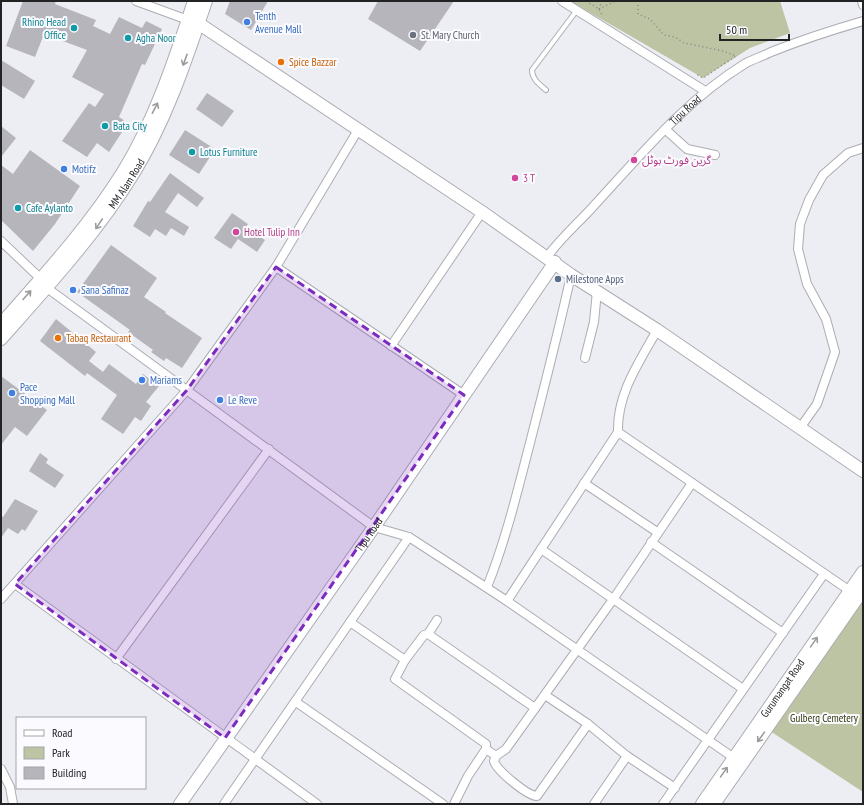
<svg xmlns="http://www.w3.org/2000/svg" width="864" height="805" font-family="'PT Sans Narrow','Noto Sans Arabic',sans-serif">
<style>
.green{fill:#bdc4a3}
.building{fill:#b5b5bb}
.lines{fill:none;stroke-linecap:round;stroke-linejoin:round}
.lane-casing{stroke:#acadb3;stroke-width:6}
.street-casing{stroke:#acadb3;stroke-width:10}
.secondary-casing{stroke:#acadb3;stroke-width:14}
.path{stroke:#85868a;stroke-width:1.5;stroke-dasharray:1 3;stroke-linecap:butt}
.lane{stroke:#fff;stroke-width:4}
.street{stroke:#fff;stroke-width:8}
.secondary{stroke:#fff;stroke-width:12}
.oneway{stroke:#9c9c9d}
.marked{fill:#7b2cbf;fill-opacity:0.2;stroke:#7b2cbf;stroke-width:3;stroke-dasharray:8 5;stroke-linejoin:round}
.shop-dot{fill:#3f7fe0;stroke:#fbfbff;stroke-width:1.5}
.culture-dot{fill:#0f9aa8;stroke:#fbfbff;stroke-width:1.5}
.worship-dot{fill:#6b7280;stroke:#fbfbff;stroke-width:1.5}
.food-dot{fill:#e8710a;stroke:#fbfbff;stroke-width:1.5}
.hotel-dot{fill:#d1479c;stroke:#fbfbff;stroke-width:1.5}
.service-dot{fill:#5c6f8a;stroke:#fbfbff;stroke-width:1.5}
.labels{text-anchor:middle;stroke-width:4;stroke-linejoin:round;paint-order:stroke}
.shop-label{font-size:11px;fill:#366cbe;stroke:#fbfbff;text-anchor:start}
.culture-label{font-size:11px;fill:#0d838f;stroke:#fbfbff;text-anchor:start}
.worship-label{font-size:11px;fill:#5b616d;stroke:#fbfbff;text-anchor:start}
.food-label{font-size:11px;fill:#c56008;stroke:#fbfbff;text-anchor:start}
.street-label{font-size:11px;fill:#222325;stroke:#fbfbff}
.hotel-label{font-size:11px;fill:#b23c85;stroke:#fbfbff;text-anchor:start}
.service-label{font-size:11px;fill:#4e5e75;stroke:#fbfbff;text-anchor:start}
.park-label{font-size:11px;fill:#31380b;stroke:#fbfbff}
</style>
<rect width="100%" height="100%" fill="#edeef4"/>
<!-- green -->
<g class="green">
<path d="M570 1H780L790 33 750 48 703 78Z"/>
<path d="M863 596V792L767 729Z"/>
</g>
<!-- building -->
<g class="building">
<path d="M23 1H56L55 4 96 20 93 26 110 34 119 17 142 28 146 21 162 29 145 65 142 64 119 117 128 123 109 152 97 143 87 157 62 141 89 103 95 107 104 94 72 77 87 50 44 34 35 57 6 46Z"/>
<path d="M230 1H268L251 30 225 14Z"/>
<path d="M378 1H454L420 51 368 19Z"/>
<path d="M1 60 35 81 24 99 1 85Z"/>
<path d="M207 93 234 111 222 127 196 109Z"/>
<path d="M1 126 16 138 1 157Z"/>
<path d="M185 130 215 149 199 174 169 155Z"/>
<path d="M30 150 80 186 55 224 33 251 1 220V165L13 174Z"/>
<path d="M170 173 204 198 197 207 178 193 165 212 189 227 184 236 171 228 166 236 155 229 150 237 133 226 148 201 150 202Z"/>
<path d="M232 213 248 224 246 227 265 240 257 252 238 239 231 249 214 238Z"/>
<path d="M111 245 157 278 144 297 166 312 165 313 202 338 182 368 166 358 164 361 151 352 153 350 128 332 130 330 77 292Z"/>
<path d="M56 319 96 352 89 361 103 372 109 364 136 384 143 374 159 386 146 402 151 406 141 421 135 417 123 434 101 419 117 395 87 373 85 376 40 341Z"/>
<path d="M1 376 47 410 27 436 15 427 1 445Z"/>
<path d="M40 453 48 459 46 463 64 475 55 488 29 471Z"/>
<path d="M15 499 38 511 25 531 22 529 18 534 8 528 1 538V516L3 517Z"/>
</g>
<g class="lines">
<defs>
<path id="lane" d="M546 90C539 84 532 79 532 70L577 10"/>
<g id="street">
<path d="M136 1 188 20"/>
<path d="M562 1 705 91"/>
<path d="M862 1 863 5"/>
<path d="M665 129 687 149 715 155"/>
<path d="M1 241 41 279"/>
<path id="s1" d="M547 257C560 239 575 226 590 210 639 157 684 101 746 63 754 59 763 56 771 52 801 40 832 30 863 21"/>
<path d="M276 267 464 395"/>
<path d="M47 288 374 527 409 537 507 601 734 758"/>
<path d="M391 346 482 212"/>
<path d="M585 358 594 322 597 291"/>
<path d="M800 428 817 404 835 352 826 319 807 284 798 249 800 224 809 200 823 175 848 153 863 148"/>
<path d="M618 432 850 591"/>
<path d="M584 483 657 532"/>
<path d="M651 542 783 633"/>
<path d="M541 549 743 689"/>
<path d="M15 584 317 804"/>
<path d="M487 587C506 540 518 489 531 439 545 384 559 330 571 275"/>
<path d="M1 599 187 390 276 267 358 130"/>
<path d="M507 601 618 432C617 393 639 363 657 330"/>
<path d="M350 622 405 660"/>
<path d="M428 634 437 620"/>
<path d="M116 659 269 449"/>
<path d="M545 695 588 724 627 756"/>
<path d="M296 702 443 804"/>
<path d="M486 749V744L395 679 405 660 424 635 428 634 535 708"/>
<path d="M496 756 494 761C497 771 528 796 537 796L588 724"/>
<path d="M1 769 10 787 13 804"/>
<path d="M224 804 409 537"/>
<path d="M454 804 468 776 486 749 496 756 506 749 614 598 692 483"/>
<path d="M594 804 627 756 675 788"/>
<path d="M663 804 824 574"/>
</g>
<g id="secondary">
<path d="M198 23 482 212 571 275 657 330 863 471"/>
<path d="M1 324C44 275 88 228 123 172 155 120 175 59 194 1"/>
<path id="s2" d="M1 339C48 286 96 234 133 174 166 121 186 60 206 1"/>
<path id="s3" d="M180 804 374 527 555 262"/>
<path id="s4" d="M702 804 863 572"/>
<path d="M714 804 863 590"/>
</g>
</defs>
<!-- lane casing -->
<use href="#lane" class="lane-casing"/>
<!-- street casing -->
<use href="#street" class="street-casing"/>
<!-- secondary casing -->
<use href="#secondary" class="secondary-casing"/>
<!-- path -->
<g class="path">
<path d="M586 1 599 9 602 15"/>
<path d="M638 1V14L650 19 664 35 675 37 684 43 723 51 736 56 703 78 696 74"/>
<path d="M599 9 616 1"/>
<path d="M599 9 602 1"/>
</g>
<!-- lane -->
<use href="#lane" class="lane"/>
<!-- street -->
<use href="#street" class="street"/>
<!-- secondary -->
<use href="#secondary" class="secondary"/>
</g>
<!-- one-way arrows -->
<defs><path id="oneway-shaft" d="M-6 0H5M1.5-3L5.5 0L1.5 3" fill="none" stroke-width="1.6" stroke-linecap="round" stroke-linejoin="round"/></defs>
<g class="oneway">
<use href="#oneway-shaft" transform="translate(185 60) rotate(110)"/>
<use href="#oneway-shaft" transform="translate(155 108) rotate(-63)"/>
<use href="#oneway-shaft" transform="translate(99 224) rotate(124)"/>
<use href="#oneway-shaft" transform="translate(27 295) rotate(-48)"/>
<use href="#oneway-shaft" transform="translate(814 642) rotate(-55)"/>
<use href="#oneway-shaft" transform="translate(761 737) rotate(126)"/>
<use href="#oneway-shaft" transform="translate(724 772) rotate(-55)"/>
</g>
<!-- marked area -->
<path class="marked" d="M276 267 464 395 225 738 15 584 187 390Z"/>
<!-- markers -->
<g class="shop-dot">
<circle cx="247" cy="22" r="4"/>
<circle cx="64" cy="169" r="4"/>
<circle cx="73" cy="290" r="4"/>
<circle cx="142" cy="380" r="4"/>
<circle cx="12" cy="393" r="4"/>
<circle cx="220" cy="400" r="4"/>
</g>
<g class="culture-dot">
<circle cx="74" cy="28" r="4"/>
<circle cx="128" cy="38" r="4"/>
<circle cx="105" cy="126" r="4"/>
<circle cx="192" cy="152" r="4"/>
<circle cx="18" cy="208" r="4"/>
</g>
<circle class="worship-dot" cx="413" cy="35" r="4"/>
<g class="food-dot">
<circle cx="281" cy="62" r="4"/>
<circle cx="58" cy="338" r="4"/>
</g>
<g class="hotel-dot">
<circle cx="634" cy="160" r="4"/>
<circle cx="515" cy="178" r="4"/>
<circle cx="236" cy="232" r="4"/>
</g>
<circle class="service-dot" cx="558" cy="279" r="4"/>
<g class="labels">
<!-- shop labels -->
<g class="shop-label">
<text x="255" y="20">Tenth<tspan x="255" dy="13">Avenue Mall</tspan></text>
<text x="72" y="173">Motifz</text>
<text x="81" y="294">Sana Safinaz</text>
<text x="150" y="384">Mariams</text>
<text x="20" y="391">Pace<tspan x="20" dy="13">Shopping Mall</tspan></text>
<text x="228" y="404">Le Reve</text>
</g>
<!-- culture labels -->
<g class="culture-label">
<text x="66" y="26" text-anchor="end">Rhino Head<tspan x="66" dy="13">Office</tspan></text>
<text x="136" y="42">Agha Noor</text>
<text x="113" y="130">Bata City</text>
<text x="200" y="156">Lotus Furniture</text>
<text x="26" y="212">Cafe Aylanto</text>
</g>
<!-- worship labels -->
<g class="worship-label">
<text x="421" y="39">St. Mary Church</text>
</g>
<!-- food labels -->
<g class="food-label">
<text x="289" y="66">Spice Bazzar</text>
<text x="66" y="342">Tabaq Restaurant</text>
</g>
<!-- street labels -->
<g class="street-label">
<text dy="4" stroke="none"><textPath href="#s1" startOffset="202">Tipu Road</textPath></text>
<text dy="4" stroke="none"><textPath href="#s2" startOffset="200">MM Alam Road</textPath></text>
<text dy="4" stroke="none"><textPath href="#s3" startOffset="329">Tipu Road</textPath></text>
<text dy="4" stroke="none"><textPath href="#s4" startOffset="141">Gurumangat Road</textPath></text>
</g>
<!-- hotel labels -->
<g class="hotel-label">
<text x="642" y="164">گرین فورٹ ہوٹل</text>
<text x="523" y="182">3 T</text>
<text x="244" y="236">Hotel Tulip Inn</text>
</g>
<!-- service labels -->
<g class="service-label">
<text x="566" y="283">Milestone Apps</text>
</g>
<!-- park labels -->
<g class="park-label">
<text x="824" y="722">Gulberg Cemetery</text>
</g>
</g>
<!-- border -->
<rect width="864" height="805" fill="none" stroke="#222325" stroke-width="4"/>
<!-- legend -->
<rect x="16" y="717" width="130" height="72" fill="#fbfbff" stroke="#a4a5a8"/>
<rect x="24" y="730" width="20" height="6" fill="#ffffff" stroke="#a4a5a8"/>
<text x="52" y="737" font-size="12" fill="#222325">Road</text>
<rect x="24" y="747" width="20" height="12" fill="#bdc4a3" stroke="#a4a5a8"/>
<text x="52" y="757" font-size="12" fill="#222325">Park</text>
<rect x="24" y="767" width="20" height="12" fill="#b5b5bb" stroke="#a4a5a8"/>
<text x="52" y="777" font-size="12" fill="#222325">Building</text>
<!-- scale -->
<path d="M720 34v6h69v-6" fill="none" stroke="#222325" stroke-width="2"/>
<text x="726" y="34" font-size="12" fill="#222325" stroke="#fbfbff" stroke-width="3" paint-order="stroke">50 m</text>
</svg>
